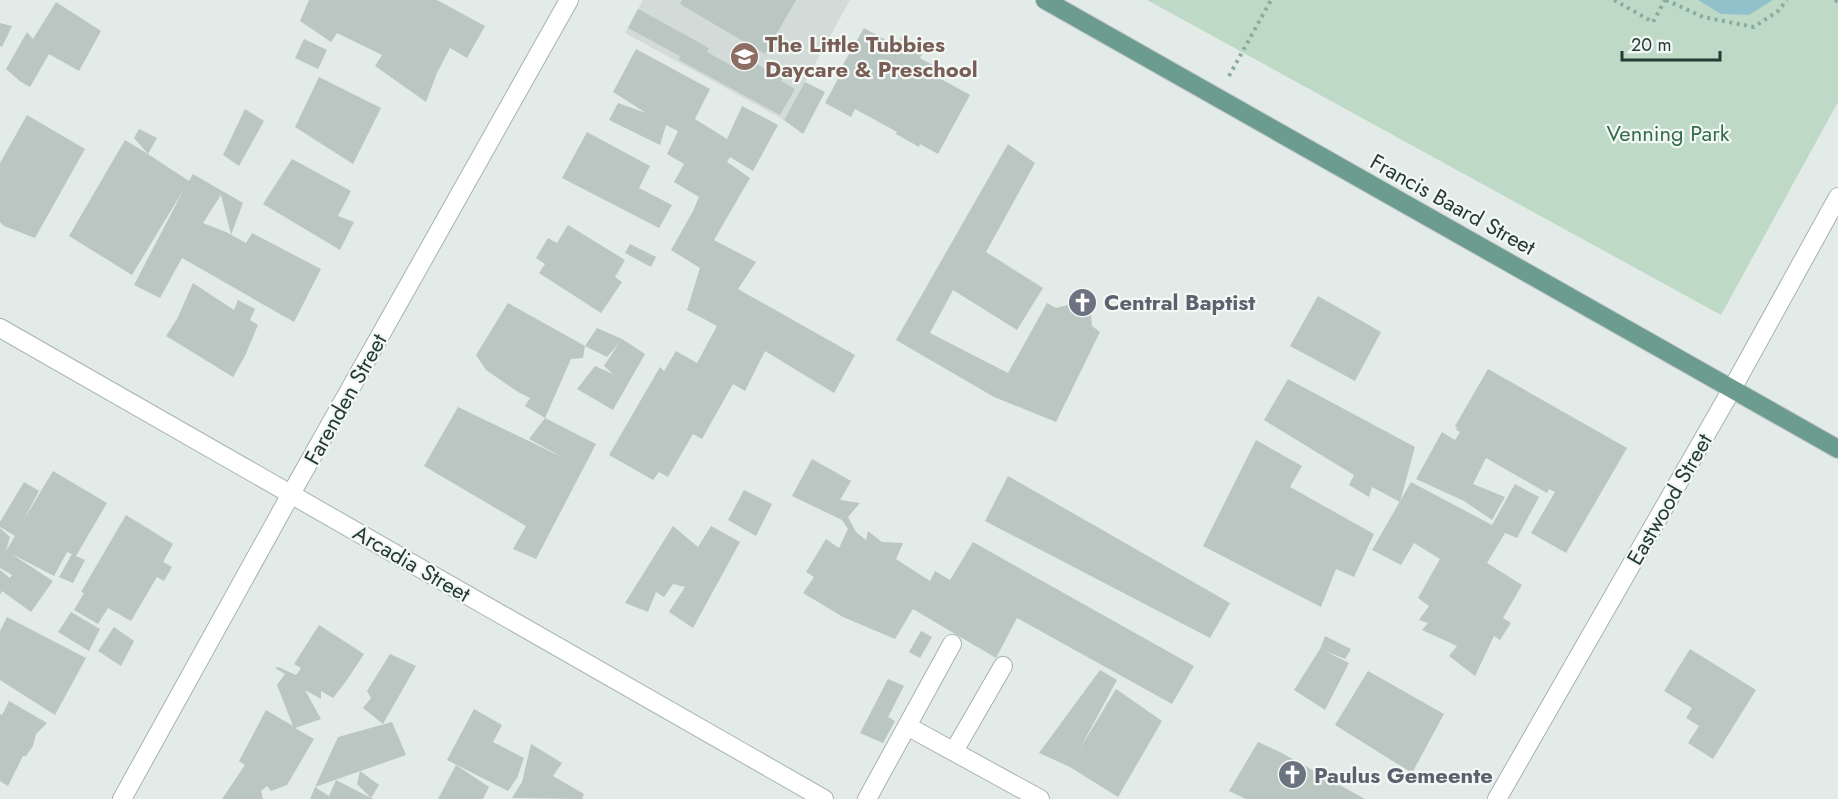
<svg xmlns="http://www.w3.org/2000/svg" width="1838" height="799" font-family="Jost,sans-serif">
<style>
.built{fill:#d2dbd7}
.green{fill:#bedac6}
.water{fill:#91c2cb}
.building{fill:#b9c6c1}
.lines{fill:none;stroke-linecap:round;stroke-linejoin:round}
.service-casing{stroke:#a6b3af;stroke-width:20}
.minor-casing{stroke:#a6b3af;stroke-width:20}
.primary-casing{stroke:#c2c8c6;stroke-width:20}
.path{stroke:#87aca0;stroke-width:4;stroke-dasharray:3 4.5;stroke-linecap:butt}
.service{stroke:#fff;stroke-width:18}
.minor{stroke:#fff;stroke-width:18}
.primary{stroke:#6c9c90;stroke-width:18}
.labels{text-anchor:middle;stroke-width:4.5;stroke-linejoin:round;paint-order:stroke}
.education-label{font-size:22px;font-weight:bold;fill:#785e54;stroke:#f3f8f6;text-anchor:start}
.park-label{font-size:22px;fill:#336e49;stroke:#f3f8f6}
.street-label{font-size:22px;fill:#253b35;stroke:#f3f8f6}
.worship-label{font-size:22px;font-weight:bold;fill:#5b616d;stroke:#f3f8f6;text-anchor:start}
</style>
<rect width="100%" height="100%" fill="#e3ebe8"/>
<!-- built -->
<path class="built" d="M643 0H850L784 120 625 33Z"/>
<!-- green -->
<path class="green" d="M1147 0H1838V102L1721 315Z"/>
<!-- water -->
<path class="water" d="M1698 0H1773L1749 15 1721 14Z"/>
<!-- building -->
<g class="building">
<path d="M309 0H437L485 26 467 58 450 48 437 73 426 102 375 66 382 55 337 33 331 42 300 21Z"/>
<path d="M682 0H796L765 54 680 4Z"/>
<path d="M56 2 101 31 79 71 49 54 30 87 21 82 6 69 27 32 33 39Z"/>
<path d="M638 9 709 48 707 52 737 69 742 60 754 66 755 63 782 78 781 81 795 89 780 115 679 60 680 56 628 28Z"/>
<path d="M0 23 12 26 2 47 0 46Z"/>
<path d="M864 28 897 46 902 36 925 49 920 58 936 67 932 74 970 95 938 154 920 144 919 147 896 134 897 132 855 109 851 117 825 103 839 77 837 75Z"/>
<path d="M304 39 327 50 318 69 295 58Z"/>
<path d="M636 49 710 89 695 119 727 139 742 106 778 125 753 171 730 157 727 162 750 178 714 240 756 262 738 289 855 355 834 393 765 351 745 391 733 384 702 439 693 434 668 477 659 472 653 480 609 455 660 367 664 371 676 351 697 363 717 326 687 310 700 268 671 250 693 211 699 197 674 182 684 164 667 154 678 131 666 125 660 145 609 120 618 103 646 113 613 92Z"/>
<path d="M319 77 381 108 353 164 295 127Z"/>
<path d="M805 82 825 92 803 134 784 120Z"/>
<path d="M245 109 264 121 239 166 223 155Z"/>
<path d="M27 115 85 149 35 238 4 226 0 222V163Z"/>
<path d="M139 129 157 138 148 154 189 181 193 174 243 203 231 235 221 195 203 223 226 232 246 243 252 233 321 269 294 322 182 258 160 298 134 285 184 189 132 275 69 236 125 140 148 154 134 138Z"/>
<path d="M587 132 650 166 639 188 672 205 659 228 562 178Z"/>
<path d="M1008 144 1035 163 986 252 1043 288 1017 330 953 290 930 333 1008 373 1047 303 1056 308 1068 305 1091 315 1092 326 1100 332 1056 422 994 397 896 340Z"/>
<path d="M292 159 351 191 338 216 354 222 340 250 263 204Z"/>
<path d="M568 225 625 260 615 277 622 282 601 313 539 273 545 264 536 258 548 238 557 243Z"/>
<path d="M630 244 656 257 651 267 625 253Z"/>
<path d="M193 283 234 310 238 300 255 309 250 320 258 325 245 356 233 377 166 336 177 319Z"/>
<path d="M1318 296 1381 332 1355 381 1290 346Z"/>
<path d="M508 303 585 346 583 358 571 359 545 418 525 406 530 398 518 392 486 370 476 355Z"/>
<path d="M597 328 622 339 645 354 613 410 577 389 595 366 613 374 604 366 619 343 607 357 585 346Z"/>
<path d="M1488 369 1627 448 1566 553 1531 533 1555 492 1549 489 1547 493 1486 458 1473 484 1505 497 1492 520 1464 501 1416 479 1442 432 1455 440 1460 432 1456 430 1457 428 1455 426Z"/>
<path d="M1288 379 1415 447 1400 502 1372 487 1369 497 1349 485 1354 475 1264 420Z"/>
<path d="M458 407 564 458 529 439 545 418 596 444 536 559 513 549 526 526 424 466Z"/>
<path d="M1256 440 1302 466 1290 487 1374 534 1354 577 1336 569 1321 607 1203 546Z"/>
<path d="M812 459 851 481 840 500 860 503 848 517 856 532 866 540 868 531 882 542 903 543 896 559 930 581 935 571 950 580 973 542 1194 666 1172 704 1017 618 996 658 913 609 895 639 843 617 803 593 814 577 806 572 826 539 839 548 848 529 842 520 792 496Z"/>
<path d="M53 471 107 503 76 556 85 560 73 583 59 577 72 554 67 552 54 576 10 553 53 581 31 612 2 591 0 595V570L10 578 12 575 0 568V528L10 537 6 551 15 536 0 527V522L24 482 39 491 23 521Z"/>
<path d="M1008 476 1230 603 1210 638 985 521Z"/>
<path d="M1411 482 1492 525 1515 484 1539 497 1517 538 1505 533 1487 563 1522 585 1503 618 1511 623 1500 640 1494 636 1475 676 1449 656 1457 646 1422 630 1428 623 1419 620 1429 606 1418 598 1440 559 1414 543 1401 565 1372 550Z"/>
<path d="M744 490 772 504 756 536 728 520Z"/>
<path d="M126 515 173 544 163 562 172 567 164 581 157 577 131 621 108 608 98 624 74 610 84 593 81 592Z"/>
<path d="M673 526 698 547 711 526 740 542 693 628 669 612 685 587 673 584 664 597 656 592 648 612 625 603Z"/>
<path d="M71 612 100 629 89 651 58 632Z"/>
<path d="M7 617 86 658 55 715 0 680V631Z"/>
<path d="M319 625 364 654 347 680 333 698 321 691V699L305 690 321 719 295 728 314 739 287 785 271 791 267 786 261 791 263 799H222L245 765 239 761 266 710 293 726 277 685 285 674 275 668 278 667 296 675 301 668 294 664Z"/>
<path d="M114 627 134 641 121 666 98 651Z"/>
<path d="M921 631 932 637 920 658 909 652Z"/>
<path d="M1325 636 1351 649 1345 659 1323 650 1349 663 1325 710 1294 690 1320 649Z"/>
<path d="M1690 649 1756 690 1713 759 1688 743 1699 726 1686 718 1692 708 1664 691Z"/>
<path d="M390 654 416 666 383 724 363 708 371 698 367 691Z"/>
<path d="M1100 670 1117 680 1079 750 1116 689 1162 721 1118 797 1070 767 1039 753Z"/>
<path d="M1368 671 1444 714 1412 773 1335 725Z"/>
<path d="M888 679 904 686 888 717 895 721 883 743 860 733Z"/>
<path d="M9 701 47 723 36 734 33 746 26 756H23L8 786 0 781V714L2 715Z"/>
<path d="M474 709 502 725 493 742 524 758 517 778 508 791 447 760Z"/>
<path d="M392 722 406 755 315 787 338 737Z"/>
<path d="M1258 742 1278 751 1365 799H1246L1229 791Z"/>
<path d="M531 744 562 763 553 776 584 794 582 799 512 798 522 782Z"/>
<path d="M456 765 489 787 483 799H438Z"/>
<path d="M360 771 379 785 371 798 373 799H310L315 787 329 796 336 780 371 798 357 784Z"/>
</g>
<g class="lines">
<defs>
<g id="service">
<path d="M907 726 1040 799"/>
<path d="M954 751 1003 666"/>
<path d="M867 799 952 644"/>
</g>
<g id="minor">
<path d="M0 328 824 799"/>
<path d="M122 799 291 494 569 0"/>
<path d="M1497 799 1732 389 1838 197"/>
</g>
<path id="primary" d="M1045 0 1838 449"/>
</defs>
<!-- service casing -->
<use href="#service" class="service-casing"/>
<!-- minor casing -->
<use href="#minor" class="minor-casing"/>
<!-- primary casing -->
<use href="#primary" class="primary-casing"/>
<!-- path -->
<g class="path">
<path d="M1614 0 1653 22 1665 0"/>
<path d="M1666 0 1703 17 1754 27 1778 11 1787 0"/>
<path d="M1835 0 1838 2"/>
<path d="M1229 76 1271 0"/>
</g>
<!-- service -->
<use href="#service" class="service"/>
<!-- minor -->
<use href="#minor" class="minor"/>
<!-- primary -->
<use href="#primary" class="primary"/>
</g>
<!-- icons -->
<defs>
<symbol id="school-disc" viewBox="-11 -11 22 22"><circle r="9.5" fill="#8d6e63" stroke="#f3f8f6"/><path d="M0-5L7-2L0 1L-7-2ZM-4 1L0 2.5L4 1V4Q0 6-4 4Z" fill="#fff"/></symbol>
<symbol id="church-disc" viewBox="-11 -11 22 22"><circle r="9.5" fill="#6b7280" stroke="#f3f8f6"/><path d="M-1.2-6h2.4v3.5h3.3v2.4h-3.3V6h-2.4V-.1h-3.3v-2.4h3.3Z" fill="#fff"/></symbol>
</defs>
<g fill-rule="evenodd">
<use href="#school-disc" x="728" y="40" width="33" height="33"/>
<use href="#church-disc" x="1066" y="286" width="33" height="33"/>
<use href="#church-disc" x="1276" y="758" width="33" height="33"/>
</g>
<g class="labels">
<!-- education labels -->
<g class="education-label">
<text x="765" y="52">The Little Tubbies<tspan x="765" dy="25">Daycare &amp; Preschool</tspan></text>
</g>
<!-- park labels -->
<g class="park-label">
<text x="1668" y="141">Venning Park</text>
</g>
<!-- street labels -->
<g class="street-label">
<text transform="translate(1453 204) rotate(29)" y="8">Francis Baard Street</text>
<text transform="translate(345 399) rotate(-61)" y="8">Farenden Street</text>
<text transform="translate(1669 499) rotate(-60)" y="8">Eastwood Street</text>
<text transform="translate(412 563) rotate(30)" y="8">Arcadia Street</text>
</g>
<!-- worship labels -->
<g class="worship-label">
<text x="1104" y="310">Central Baptist</text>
<text x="1314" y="783">Paulus Gemeente</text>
</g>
</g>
<!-- scale -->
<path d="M1622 51v9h98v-9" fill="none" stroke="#253b35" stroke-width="3"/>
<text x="1631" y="51" font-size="18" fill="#253b35" stroke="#f3f8f6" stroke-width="4.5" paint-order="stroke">20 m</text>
</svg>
